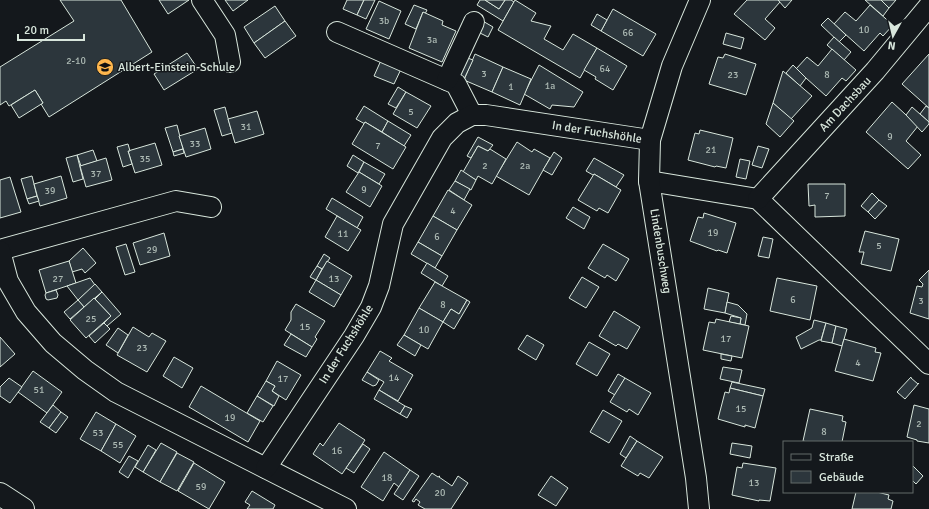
<svg xmlns="http://www.w3.org/2000/svg" width="929" height="509" font-family="Signika,sans-serif">
<style>
.building{fill:#2c363c;stroke:#d8e6dc}
.lines{fill:none;stroke-linecap:round;stroke-linejoin:round}
.minor-casing{stroke:#d8e6dc;stroke-width:22}
.tertiary-casing{stroke:#d8e6dc;stroke-width:24}
.minor{stroke:#14181c;stroke-width:20}
.tertiary{stroke:#14181c;stroke-width:22}
.labels{text-anchor:middle;stroke-width:3;stroke-linejoin:round;paint-order:stroke}
.number-label{font-size:10px;fill:#adbab4}
.poi-label{font-size:12px;fill:#d8e6dc;stroke:#14181c;text-anchor:start}
.street-label{font-size:12px;fill:#d8e6dc;stroke:#14181c}
</style>
<rect width="100%" height="100%" fill="#14181c"/>
<!-- building -->
<g class="building">
<path d="M60 0H121L152 52 49 117 41 104 43 103 35 90 9 106 6 101 0 105V67L74 21Z"/>
<path d="M159 0H189L168 14Z"/>
<path d="M225 0H248L233 11Z"/>
<path d="M347 0H364L357 15 343 9Z"/>
<path d="M364 0H375L366 19 357 15Z"/>
<path d="M480 0H485L499 9 505 0H511L514 2 503 21 477 5Z"/>
<path d="M485 0H505L499 9Z"/>
<path d="M515 0 536 13 531 21 551 26 544 39 563 50 573 34 597 48 580 78 498 30Z"/>
<path d="M747 0H778L780 2 765 19 775 28 765 40 734 14Z"/>
<path d="M778 0H792L785 8Z"/>
<path d="M865 0H881L889 8 883 16Z"/>
<path d="M881 0H896L889 8Z"/>
<path d="M379 1 401 11 389 39 366 29Z"/>
<path d="M414 5 427 10 425 14 423 12 416 29 405 24Z"/>
<path d="M870 5 893 25 883 36 880 33 864 51 834 24 845 12 856 21Z"/>
<path d="M275 6 285 21 254 43 244 27Z"/>
<path d="M613 9 656 34 643 56 601 31Z"/>
<path d="M423 12 443 21 442 25 456 31 442 62 409 48Z"/>
<path d="M597 14 607 20 601 31 591 25Z"/>
<path d="M828 18 846 35 839 42 821 25Z"/>
<path d="M481 20 493 27 488 37 476 31Z"/>
<path d="M285 21 296 36 265 58 254 43Z"/>
<path d="M726 33 744 38 741 49 723 44Z"/>
<path d="M834 37 851 52 844 60 827 45Z"/>
<path d="M597 48 627 66 613 90 595 79 596 77 584 70Z"/>
<path d="M832 49 856 70 846 81 842 78 826 96 796 69 807 57 818 66Z"/>
<path d="M187 53 198 69 164 90 154 74Z"/>
<path d="M475 54 503 67 492 92 464 80Z"/>
<path d="M725 54 756 64 746 95 709 84 718 57 723 58Z"/>
<path d="M929 54V108L902 84Z"/>
<path d="M465 57 473 60 464 79 457 75Z"/>
<path d="M382 58 402 67 394 84 374 76Z"/>
<path d="M539 65 583 92 574 107 552 105 550 109 524 94Z"/>
<path d="M793 65 806 78 800 86 786 73Z"/>
<path d="M503 67 531 79 520 105 492 92Z"/>
<path d="M783 71 812 96 791 119 773 103Z"/>
<path d="M398 87 406 92 396 108 388 104Z"/>
<path d="M35 90 43 103 19 118 11 105Z"/>
<path d="M406 92 431 106 417 128 393 114Z"/>
<path d="M892 102 918 126 906 141 921 155 908 169 866 132Z"/>
<path d="M773 103 794 121 780 137 766 124Z"/>
<path d="M364 106 388 121 382 132 365 122V124L356 119Z"/>
<path d="M926 106 929 108V122L920 114Z"/>
<path d="M225 107 232 133 222 136 214 110Z"/>
<path d="M912 107 929 122V124L922 132 906 115Z"/>
<path d="M257 111 264 134 235 143 228 119Z"/>
<path d="M388 121 411 135 404 146 382 132Z"/>
<path d="M365 122 406 147 393 169 352 144Z"/>
<path d="M177 125 183 149 173 152 165 128Z"/>
<path d="M205 128 211 149 186 157 179 136Z"/>
<path d="M700 130 733 138 726 168 716 166 715 167 688 160 695 133 699 134Z"/>
<path d="M478 137 493 145 488 151 478 146 471 158 467 156Z"/>
<path d="M517 142 532 152 534 149 550 158 529 195 496 176Z"/>
<path d="M155 143 162 165 135 173 128 151Z"/>
<path d="M128 144 130 151H128L132 164 123 167 117 147Z"/>
<path d="M478 146 488 151 490 149 506 159 492 184 478 176 476 180 463 172Z"/>
<path d="M758 146 769 149 762 168 752 165Z"/>
<path d="M183 149 184 153 174 156 173 152Z"/>
<path d="M93 150 97 161 81 166 77 155Z"/>
<path d="M554 152 562 158 552 175 543 170Z"/>
<path d="M77 155 83 179 73 182 66 158Z"/>
<path d="M353 155 364 162 358 173 347 166Z"/>
<path d="M106 158 112 180 86 187 80 166Z"/>
<path d="M594 158 624 175 616 187 594 174 593 175 586 171Z"/>
<path d="M740 159 750 161 746 179 736 177Z"/>
<path d="M364 162 385 174 379 184 359 172Z"/>
<path d="M461 170 476 180 471 190 455 181Z"/>
<path d="M359 172 382 186 370 207 346 192Z"/>
<path d="M594 174 621 190 608 213 599 208 597 211 578 200Z"/>
<path d="M32 176 37 196 27 199 21 179Z"/>
<path d="M61 176 67 198 40 206 34 184Z"/>
<path d="M10 177 21 212 0 218V180Z"/>
<path d="M455 181 470 189 464 200 449 190Z"/>
<path d="M808 184H845V216L815 217V205L809 206Z"/>
<path d="M448 190 472 205 457 230 433 216Z"/>
<path d="M872 193 879 200 868 212 861 206Z"/>
<path d="M37 196 39 201 29 204 27 199Z"/>
<path d="M332 198 363 217 357 228 326 209Z"/>
<path d="M879 200 887 206 875 219 868 212Z"/>
<path d="M573 207 590 217 584 229 566 218Z"/>
<path d="M704 213 736 223 727 253 718 250 717 251 690 241 698 217 703 218Z"/>
<path d="M337 216 361 230 348 251 325 237Z"/>
<path d="M433 216 457 230 442 256 418 242Z"/>
<path d="M865 231 899 239 891 271 861 264 864 252H859Z"/>
<path d="M164 233 170 256 140 265 133 243Z"/>
<path d="M763 237 773 239 769 258 758 256Z"/>
<path d="M418 242 442 256 435 268 411 254Z"/>
<path d="M126 244 135 272 125 275 116 247Z"/>
<path d="M603 244 629 259 616 281 607 275 605 278 588 268Z"/>
<path d="M83 248 96 263 85 273 82 269 72 272 69 261Z"/>
<path d="M324 254 330 258 322 269 317 266Z"/>
<path d="M69 261 76 283 46 293 39 270Z"/>
<path d="M327 261 352 276 341 295 316 280Z"/>
<path d="M427 263 448 276 442 286 421 273Z"/>
<path d="M317 266 322 269 316 280 310 277Z"/>
<path d="M929 270V319L910 313 917 286 922 287 923 284 919 280Z"/>
<path d="M582 277 599 287 586 308 569 298Z"/>
<path d="M90 278 95 285 78 300 67 286Z"/>
<path d="M777 278 817 286 810 320 770 311Z"/>
<path d="M316 280 341 295 334 307 309 292Z"/>
<path d="M435 282 467 300 459 314 451 309 443 322 419 308Z"/>
<path d="M95 284 102 292 84 307 78 300Z"/>
<path d="M708 288 729 293 725 313 704 309Z"/>
<path d="M56 290 58 295 57 298 48 300 46 299 45 295 46 293Z"/>
<path d="M102 292 121 314 107 326 104 323 111 316 95 299Z"/>
<path d="M94 298 111 316 86 338 70 320Z"/>
<path d="M78 300 84 307 70 319 64 312Z"/>
<path d="M467 300 470 302 454 329 443 322 451 309 459 314Z"/>
<path d="M727 302 738 305 747 314 745 325 740 324 741 318 725 313Z"/>
<path d="M296 304 325 321 315 337 317 339 312 347 285 330 291 320V312Z"/>
<path d="M419 308 443 322 428 349 404 335Z"/>
<path d="M614 311 640 327 627 349 618 344 616 346 599 336Z"/>
<path d="M731 316 741 318 740 324 729 322Z"/>
<path d="M716 319 749 326 742 358 703 350 709 322 715 323Z"/>
<path d="M814 320 826 323 821 340H819L801 349 796 337 812 328Z"/>
<path d="M104 323 110 329 95 343 89 336Z"/>
<path d="M826 323 836 326 832 343 821 341Z"/>
<path d="M836 326 847 329 842 346 832 343Z"/>
<path d="M133 327 149 337 152 333 166 341 147 372 117 355Z"/>
<path d="M118 328 128 335 118 353 106 345Z"/>
<path d="M291 334 312 347 306 357 284 345Z"/>
<path d="M404 335 421 345 415 356 397 345Z"/>
<path d="M527 335 544 345 536 360 518 349Z"/>
<path d="M0 337 15 354 0 367Z"/>
<path d="M844 339 876 348 875 352 881 353 873 381 835 371Z"/>
<path d="M589 342 610 354 597 376 576 364Z"/>
<path d="M380 351 392 358 389 361 413 375 398 401 379 390 384 382 367 372Z"/>
<path d="M721 354 732 356 731 361 721 359Z"/>
<path d="M174 357 193 368 182 388 163 376Z"/>
<path d="M277 361 301 375 286 400 272 391 275 386 266 381Z"/>
<path d="M723 367 742 370 739 383 720 379Z"/>
<path d="M33 371 62 392 47 413 18 392Z"/>
<path d="M367 372 379 380 376 385 373 386 362 380Z"/>
<path d="M618 374 625 378 615 395 608 391Z"/>
<path d="M911 377V378L918 384 919 383 905 399 897 392Z"/>
<path d="M9 378 22 387 10 403 0 396V387Z"/>
<path d="M625 378 651 393 638 415 629 409 627 412 610 402Z"/>
<path d="M266 381 275 386 272 391 279 396 274 406 257 396Z"/>
<path d="M732 382 765 389 763 396 730 388Z"/>
<path d="M201 386 260 421 248 442 189 407Z"/>
<path d="M730 388 763 396 755 428 745 425V427L718 419 725 392 729 393Z"/>
<path d="M379 390 405 406 400 414 374 399Z"/>
<path d="M257 396 273 406 263 422 247 413Z"/>
<path d="M53 405 61 412 49 428 40 422Z"/>
<path d="M914 405 929 409V443L917 441V440L907 437Z"/>
<path d="M405 406 412 409 407 418 400 414Z"/>
<path d="M810 409 843 416 842 421 846 422 842 442H808L803 441Z"/>
<path d="M603 410 622 421 609 443 590 432Z"/>
<path d="M61 412 68 417 56 433 49 428Z"/>
<path d="M96 412 116 424 101 451 80 439Z"/>
<path d="M339 423 365 440 342 474 313 454 320 443 323 446Z"/>
<path d="M116 424 136 436 120 463 101 451Z"/>
<path d="M630 436 637 441 626 458 620 454Z"/>
<path d="M637 441 663 457 649 478 640 473 638 476 621 466Z"/>
<path d="M161 443 177 452 160 482 143 472Z"/>
<path d="M732 443 752 446 750 458 730 454Z"/>
<path d="M363 444 370 449 354 473 346 468Z"/>
<path d="M148 445 156 450 143 472 135 467Z"/>
<path d="M384 452 410 470 399 487 394 483 383 501 361 487Z"/>
<path d="M177 453 194 462 177 491 160 482Z"/>
<path d="M129 456 138 461 128 478 119 472Z"/>
<path d="M194 463 225 482 209 509 178 491Z"/>
<path d="M743 463 776 468 770 501 759 500V501L732 495 737 467 742 468Z"/>
<path d="M912 465 923 476 916 484 912 480Z"/>
<path d="M410 470 419 476 403 500 394 494Z"/>
<path d="M432 473 438 477 440 476 439 477 452 486 458 476 468 483 451 509H425L418 505 420 502 416 499 414 502 412 501Z"/>
<path d="M551 476 568 488 556 506 538 495Z"/>
<path d="M252 491 275 505 273 509H247L250 505 245 502Z"/>
<path d="M856 492H877L889 495 888 499 893 501 891 509H852Z"/>
</g>
<g class="lines">
<defs>
<g id="minor">
<path d="M202 0 225 35 230 62"/>
<path d="M337 32 456 84 472 115"/>
<path d="M447 80 474 22"/>
<path d="M649 181 758 199 929 364"/>
<path d="M758 199 875 71 929 6"/>
<path d="M0 250 176 201 211 207"/>
<path d="M0 251 8 281 26 312 53 343 85 370 116 392 346 509"/>
<path d="M266 468 354 336 371 307 379 286 393 224 442 138 457 123 472 115H486L650 140"/>
<path d="M699 509 696 478 649 181 650 140 672 66 700 0"/>
</g>
<path id="tertiary" d="M0 494 23 509"/>
</defs>
<!-- minor casing -->
<use href="#minor" class="minor-casing"/>
<!-- tertiary casing -->
<use href="#tertiary" class="tertiary-casing"/>
<!-- minor -->
<use href="#minor" class="minor"/>
<!-- tertiary -->
<use href="#tertiary" class="tertiary"/>
</g>
<!-- icons -->
<defs>
<symbol id="school-disc" viewBox="-11 -11 22 22"><circle r="9.5" fill="#ffb74d" stroke="#14181c"/><path d="M0-5L7-2L0 1L-7-2ZM-4 1L0 2.5L4 1V4Q0 6-4 4Z" fill="#111"/></symbol>
</defs>
<g fill-rule="evenodd">
<use href="#school-disc" x="95" y="57" width="20" height="20"/>
</g>
<g class="labels">
<!-- number labels -->
<g class="number-label">
<text x="384" y="24">3b</text>
<text x="864" y="33">10</text>
<text x="628" y="36">66</text>
<text x="432" y="43">3a</text>
<text x="76" y="64">2-10</text>
<text x="605" y="72">64</text>
<text x="484" y="77">3</text>
<text x="733" y="78">23</text>
<text x="827" y="78">8</text>
<text x="550" y="89">1a</text>
<text x="511" y="90">1</text>
<text x="411" y="115">5</text>
<text x="246" y="130">31</text>
<text x="890" y="140">9</text>
<text x="195" y="147">33</text>
<text x="378" y="149">7</text>
<text x="711" y="153">21</text>
<text x="145" y="162">35</text>
<text x="485" y="169">2</text>
<text x="525" y="169">2a</text>
<text x="96" y="177">37</text>
<text x="364" y="193">9</text>
<text x="50" y="194">39</text>
<text x="827" y="199">7</text>
<text x="453" y="214">4</text>
<text x="713" y="236">19</text>
<text x="343" y="237">11</text>
<text x="437" y="240">6</text>
<text x="879" y="249">5</text>
<text x="152" y="253">29</text>
<text x="58" y="282">27</text>
<text x="334" y="282">13</text>
<text x="793" y="303">6</text>
<text x="921" y="304">3</text>
<text x="443" y="308">8</text>
<text x="91" y="322">25</text>
<text x="305" y="330">15</text>
<text x="424" y="333">10</text>
<text x="726" y="342">17</text>
<text x="142" y="351">23</text>
<text x="858" y="366">4</text>
<text x="394" y="381">14</text>
<text x="283" y="382">17</text>
<text x="39" y="393">51</text>
<text x="741" y="412">15</text>
<text x="230" y="421">19</text>
<text x="919" y="427">2</text>
<text x="824" y="435">8</text>
<text x="98" y="436">53</text>
<text x="118" y="448">55</text>
<text x="337" y="454">16</text>
<text x="387" y="481">18</text>
<text x="754" y="486">13</text>
<text x="201" y="490">59</text>
<text x="440" y="496">20</text>
</g>
<!-- poi labels -->
<g class="poi-label">
<text x="118" y="71">Albert-Einstein-Schule</text>
</g>
<!-- street labels -->
<g class="street-label">
<text transform="translate(845 104) rotate(-47)" y="4">Am Dachsbau</text>
<text transform="translate(597 132) rotate(9)" y="4">In der Fuchshöhle</text>
<text transform="translate(661 251) rotate(81)" y="4">Lindenbuschweg</text>
<text transform="translate(346 344) rotate(-58)" y="4">In der Fuchshöhle</text>
</g>
</g>
<!-- legend -->
<rect x="783" y="441" width="130" height="52" fill="#14181c" stroke="#626a69"/>
<rect x="791" y="454" width="20" height="6" fill="#14181c" stroke="#626a69"/>
<text x="819" y="461" font-size="12" fill="#d8e6dc">Straße</text>
<rect x="791" y="471" width="20" height="12" fill="#2c363c" stroke="#626a69"/>
<text x="819" y="481" font-size="12" fill="#d8e6dc">Gebäude</text>
<!-- north arrow -->
<g transform="translate(893 36) rotate(188)" stroke="#14181c" stroke-width="3" paint-order="stroke">
<path d="M0-3L7 15L0 10L-7 15Z" fill="#d8e6dc"/>
<text y="-6" font-size="11" font-weight="bold" text-anchor="middle" fill="#d8e6dc">N</text>
</g>
<!-- scale -->
<path d="M18 34v6h66v-6" fill="none" stroke="#d8e6dc" stroke-width="2"/>
<text x="24" y="34" font-size="12" fill="#d8e6dc" stroke="#14181c" stroke-width="3" paint-order="stroke">20 m</text>
</svg>
